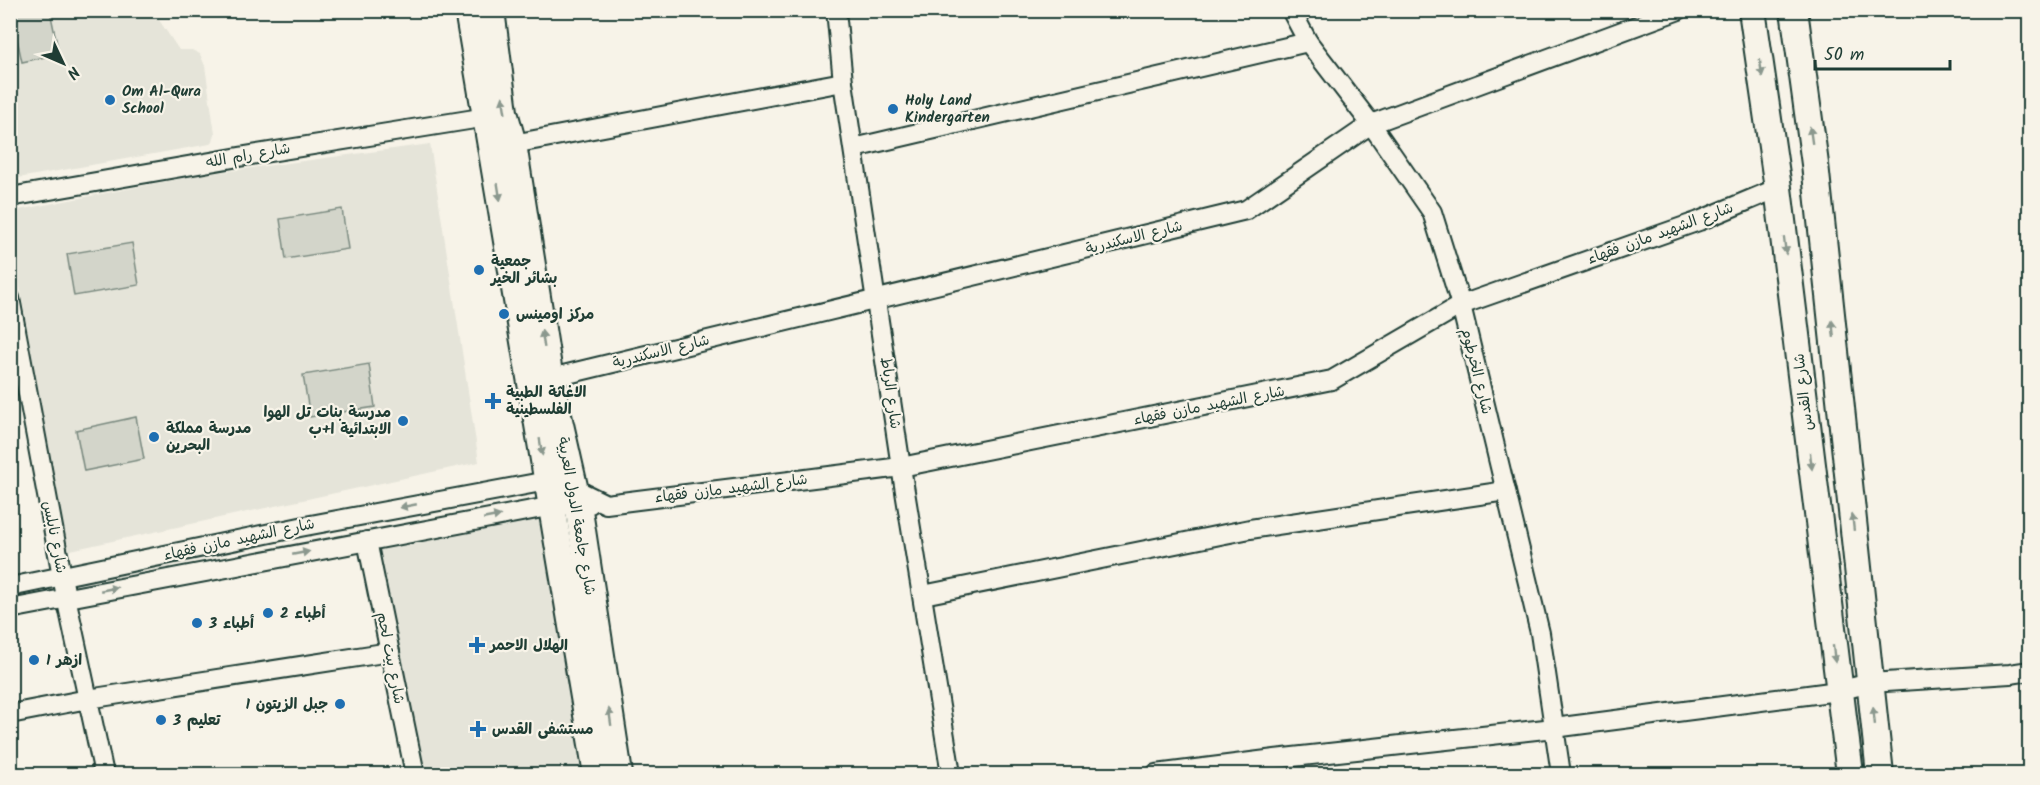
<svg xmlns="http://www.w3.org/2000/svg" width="2040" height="785" font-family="Kalam,'Playpen Sans Arabic',sans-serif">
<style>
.built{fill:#e5e4d9}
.green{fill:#d3d5ca;stroke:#79897f;stroke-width:1.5}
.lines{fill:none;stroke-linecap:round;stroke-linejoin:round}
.minor-casing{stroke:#1f3d34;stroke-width:22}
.secondary-casing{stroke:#1f3d34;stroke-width:30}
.minor{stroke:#f7f3e8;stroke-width:18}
.secondary{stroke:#f7f3e8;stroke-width:26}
.oneway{fill:#8b988e}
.poi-dot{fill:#1f6fb2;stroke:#f7f3e8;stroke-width:2}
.labels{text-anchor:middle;stroke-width:4.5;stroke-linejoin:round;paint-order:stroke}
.poi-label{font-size:15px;font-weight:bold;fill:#1f3d34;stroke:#f7f3e8;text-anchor:start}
.street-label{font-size:15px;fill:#1f3d34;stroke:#f7f3e8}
</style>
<rect width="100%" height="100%" fill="#f7f3e8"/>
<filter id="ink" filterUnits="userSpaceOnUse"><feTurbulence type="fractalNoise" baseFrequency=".0167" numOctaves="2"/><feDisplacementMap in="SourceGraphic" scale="12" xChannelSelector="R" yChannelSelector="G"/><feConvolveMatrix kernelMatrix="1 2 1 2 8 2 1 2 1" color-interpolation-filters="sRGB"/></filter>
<g filter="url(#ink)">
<!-- built -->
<g class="built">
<path d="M11 11H153L179 50H192L200 54 205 66 215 134 213 141 210 144 18 178 11 175Z"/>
<path d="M430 144 479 462 66 551 11 236 10 213 13 211 199 175Z"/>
<path d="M542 515 583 774H423L376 533Z"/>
</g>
<!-- green -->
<g class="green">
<path d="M11 11H50L59 54 22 62Z"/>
<path d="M342 209 348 249 286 259 280 219Z"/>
<path d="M132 243 139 285 74 296 67 254Z"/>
<path d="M369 364 375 407 310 417 303 375Z"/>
<path d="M136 417 144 459 84 471 76 430Z"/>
</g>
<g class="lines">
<defs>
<g id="minor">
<path d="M836 10 843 82 901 467 951 774"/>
<path d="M1291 10 1308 42 1371 124 1432 212 1461 305 1540 633 1561 774"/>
<path d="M513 144 843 82"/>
<path d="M854 148 1308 42"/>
<path d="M10 197 239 157 487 117"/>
<path d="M10 298 66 597 104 774"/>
<path d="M555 377 1246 210 1371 124 1679 10"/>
<path d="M367 541 415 774"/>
<path d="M10 587 300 527 547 481 569 486 606 504 901 467 1332 380 1461 305 1699 221 1778 188"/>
<path d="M923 595 1250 529 1506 491"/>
<path d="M10 609 553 506 590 504"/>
<path d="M10 714 88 699 390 652"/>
<path d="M1156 774 1275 759 1554 728 1838 691 1870 683 2010 674 2030 671"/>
</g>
<g id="secondary">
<path d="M468 10 597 774"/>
<path d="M491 10 504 112 513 144 550 380 578 504 619 774"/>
<path d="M1752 10 1778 188 1850 774"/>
<path d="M1794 10 1815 164 1880 774"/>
</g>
</defs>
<!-- minor casing -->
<use href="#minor" class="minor-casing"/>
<!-- secondary casing -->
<use href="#secondary" class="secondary-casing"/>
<!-- minor -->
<use href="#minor" class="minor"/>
<!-- secondary -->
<use href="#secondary" class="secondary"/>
</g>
<!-- one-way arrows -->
<defs><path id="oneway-solid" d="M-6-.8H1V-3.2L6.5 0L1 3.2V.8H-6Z" transform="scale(1.5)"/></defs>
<g class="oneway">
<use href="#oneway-solid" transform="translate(1761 68) rotate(82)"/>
<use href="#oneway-solid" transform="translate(504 105) rotate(-99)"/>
<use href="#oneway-solid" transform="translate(1811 135) rotate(-98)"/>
<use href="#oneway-solid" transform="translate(499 192) rotate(81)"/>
<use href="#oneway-solid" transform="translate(1785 246) rotate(83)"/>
<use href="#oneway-solid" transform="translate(1833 329) rotate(-96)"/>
<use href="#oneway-solid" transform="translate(543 339) rotate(-99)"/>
<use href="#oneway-solid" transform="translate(541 447) rotate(81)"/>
<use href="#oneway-solid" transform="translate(1811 461) rotate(83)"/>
<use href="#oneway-solid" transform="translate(408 506) rotate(169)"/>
<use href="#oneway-solid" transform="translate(492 517) rotate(-11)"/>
<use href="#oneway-solid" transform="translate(1853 522) rotate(-96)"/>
<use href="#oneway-solid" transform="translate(301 553) rotate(-11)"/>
<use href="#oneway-solid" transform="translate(109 589) rotate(-11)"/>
<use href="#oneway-solid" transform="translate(1834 654) rotate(83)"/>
<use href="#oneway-solid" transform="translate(1874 716) rotate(-96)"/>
<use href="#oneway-solid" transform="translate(610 717) rotate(-98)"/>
</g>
</g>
<!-- markers -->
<g class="poi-dot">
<circle cx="110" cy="100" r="6"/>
<circle cx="893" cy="109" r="6"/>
<circle cx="479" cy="270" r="6"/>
<circle cx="504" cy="314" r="6"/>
<path d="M490 392h6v6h6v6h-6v6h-6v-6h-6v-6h6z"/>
<circle cx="403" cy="421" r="6"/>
<circle cx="154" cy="437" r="6"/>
<circle cx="268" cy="613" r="6"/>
<circle cx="197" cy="623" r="6"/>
<path d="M474 636h6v6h6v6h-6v6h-6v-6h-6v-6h6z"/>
<circle cx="34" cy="660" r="6"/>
<circle cx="340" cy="704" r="6"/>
<circle cx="161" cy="720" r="6"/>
<path d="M475 720h6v6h6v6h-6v6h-6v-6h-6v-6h6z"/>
</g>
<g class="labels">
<!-- poi labels -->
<g class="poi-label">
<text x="122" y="96">Om Al-Qura<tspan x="122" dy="17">School</tspan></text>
<text x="905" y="105">Holy Land<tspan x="905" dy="17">Kindergarten</tspan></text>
<text x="491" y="266">جمعية<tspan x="491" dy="17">بشائر الخير</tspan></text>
<text x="516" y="319">مركز اومينس</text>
<text x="506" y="397">الاغاثة الطبية<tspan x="506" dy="17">الفلسطينية</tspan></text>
<text x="391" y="417" text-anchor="end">مدرسة بنات تل الهوا<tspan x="391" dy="17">الابتدائية ا+ب</tspan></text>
<text x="166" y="433">مدرسة مملكة<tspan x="166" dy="17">البحرين</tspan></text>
<text x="280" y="618">أطباء 2</text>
<text x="209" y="628">أطباء 3</text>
<text x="490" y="650">الهلال الاحمر</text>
<text x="46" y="665">ازهر 1</text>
<text x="328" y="709" text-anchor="end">جبل الزيتون 1</text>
<text x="173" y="725">تعليم 3</text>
<text x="492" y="734">مستشفى القدس</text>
</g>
<!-- street labels -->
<g class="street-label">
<text transform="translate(248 155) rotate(-10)" y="5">شارع رام الله</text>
<text transform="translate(1660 233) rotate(-20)" y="5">شارع الشهيد مازن فقهاء</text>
<text transform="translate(1134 237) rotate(-14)" y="5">شارع الاسكندرية</text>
<text transform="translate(661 351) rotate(-14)" y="5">شارع الاسكندرية</text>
<text transform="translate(1477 371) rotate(76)" y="5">شارع الخرطوم</text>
<text transform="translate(1803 392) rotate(-97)" y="5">شارع القدس</text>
<text transform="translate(891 393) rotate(82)" y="5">شارع الرباط</text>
<text transform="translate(1209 405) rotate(-11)" y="5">شارع الشهيد مازن فقهاء</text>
<text transform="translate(731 488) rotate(-7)" y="5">شارع الشهيد مازن فقهاء</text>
<text transform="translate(577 516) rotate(80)" y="5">شارع جامعة الدول العربية</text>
<text transform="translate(55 537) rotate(79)" y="5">شارع نابلس</text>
<text transform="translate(239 539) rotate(-12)" y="5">شارع الشهيد مازن فقهاء</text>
<text transform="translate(391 658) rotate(79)" y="5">شارع بيت لحم</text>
</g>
</g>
<!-- margin -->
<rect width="2040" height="785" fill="none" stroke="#f7f3e8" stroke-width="36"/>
<rect x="18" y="18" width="2004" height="749" fill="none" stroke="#1f3d34" stroke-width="2" filter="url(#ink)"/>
<!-- north arrow -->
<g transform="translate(63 63) rotate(134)" stroke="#f7f3e8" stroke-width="4.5" paint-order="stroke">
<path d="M0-4.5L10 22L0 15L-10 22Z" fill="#1f3d34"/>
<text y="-9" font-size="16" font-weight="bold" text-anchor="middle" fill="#1f3d34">N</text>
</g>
<!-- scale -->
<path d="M1815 60v9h135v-9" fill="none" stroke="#1f3d34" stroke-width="3"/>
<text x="1824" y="60" font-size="18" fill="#1f3d34" stroke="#f7f3e8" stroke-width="4.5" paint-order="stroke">50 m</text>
</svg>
